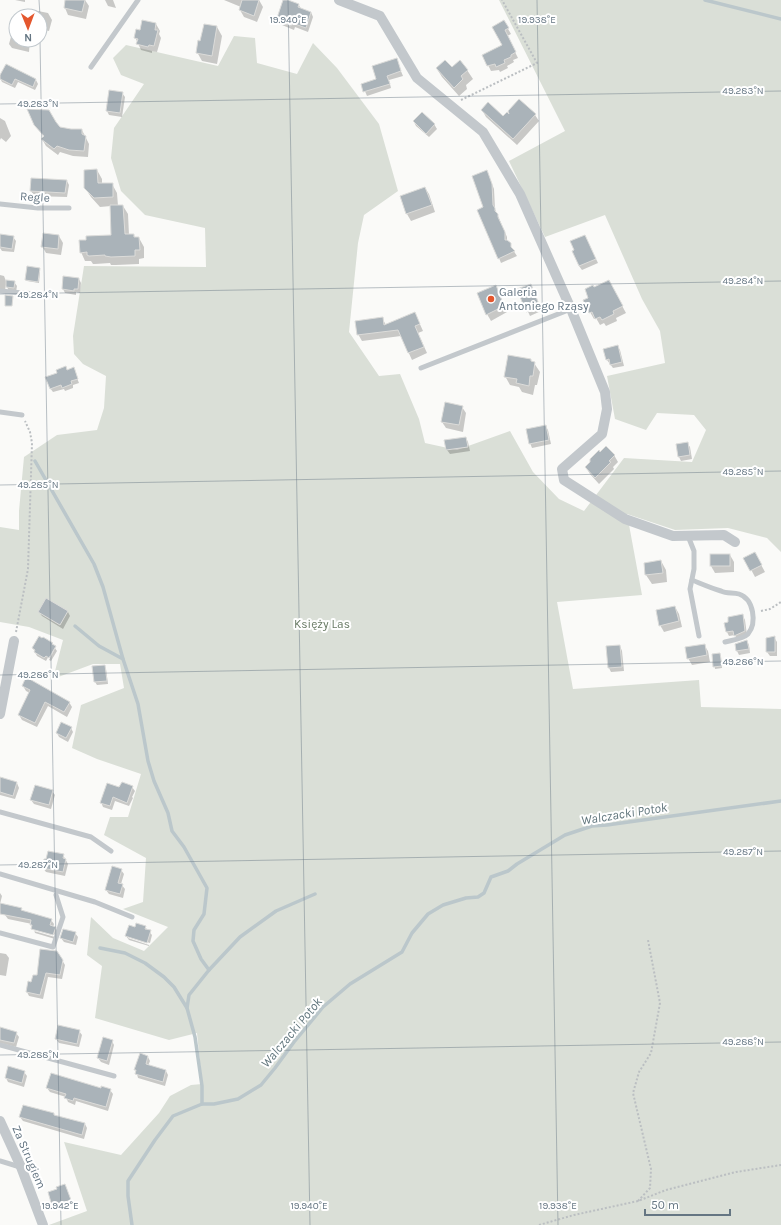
<svg xmlns="http://www.w3.org/2000/svg" width="781" height="1225" font-family="Karla,sans-serif">
<style>
.green{fill:#dadfd7}
.shadow{fill:#0003}
.lines{fill:none;stroke-linecap:round;stroke-linejoin:round}
.stream{stroke:#bbc7cb;stroke-width:3.5}
.building{fill:#aab3b9;stroke:#dcdcda}
.path{stroke:#bbbfc2;stroke-width:2;stroke-dasharray:2 2;stroke-linecap:butt}
.lane{stroke:#c3c8cc;stroke-width:5}
.street{stroke:#c3c8cc;stroke-width:10}
.ticks{fill:none;stroke:#657683;stroke-width:1;stroke-opacity:0.45}
.poi-dot{fill:#e4572e;stroke:#fff;stroke-width:1.5}
.labels{text-anchor:middle;stroke-width:4;stroke-linejoin:round;paint-order:stroke}
.street-label{font-size:12px;fill:#657683;stroke:#fff}
.poi-label{font-size:12px;fill:#657683;stroke:#fff;text-anchor:start}
.park-label{font-size:12px;fill:#687a64;stroke:#fff}
.water-label{font-size:13px;font-style:italic;fill:#60757c;stroke:#fff}
.ticks-label{font-size:10px;text-anchor:middle;fill:#657683;stroke:#fff;stroke-width:4;stroke-linejoin:round;paint-order:stroke}
</style>
<rect width="100%" height="100%" fill="#fafaf8"/>
<!-- green -->
<path class="green" d="M499 0H781V552L767 538 728 528 675 530 627 514 642 595 557 602 573 689 699 680 701 707 781 709V1225H49L87 1211 64 1142 121 1155 159 1113 170 1096 191 1085 202 1084 197 1033 169 1040 95 1018 102 966 87 955 91 917 113 938 144 951 168 927 123 909 143 902 146 858 104 835 110 817H128L141 774 97 759 72 748 81 705 124 688 120 664H93L53 679 63 640 29 627 0 622V527L19 530V511L24 457 57 435 97 430 104 408 106 376 83 364 74 354 73 336 84 266 206 267 205 228 145 215 121 191 111 158 114 128 144 84 121 75 113 58 126 45 218 66 234 36 255 38 257 63 297 74 313 43 337 68 379 124 398 191 364 215 358 243 349 332 379 376 400 374 419 419 425 443 457 450 510 431 533 472 559 499 584 511 624 458 692 462 706 430 694 415 657 413 646 430 615 419 607 376 665 363 660 331 642 299 605 215 545 237 509 161 565 131Z"/>
<!-- shadow -->
<g class="shadow">
<path d="M15 0H25V2Z"/>
<path d="M66 0H85L89 6 86 19 68 15 65 8Z"/>
<path d="M105 0H113L116 8 108 6Z"/>
<path d="M224 0H259L263 7 257 22 244 17 240 10 241 7Z"/>
<path d="M299 5 301 9 311 12 313 17 308 32 295 27 294 30 282 25 278 18Z"/>
<path d="M33 10 48 13 52 20 49 31 40 29V16H31Z"/>
<path d="M504 22 511 34 507 36 518 58 513 60 514 62 507 66 508 68 500 72 499 70 491 71 483 55 503 45Z"/>
<path d="M156 24 160 31 159 34 161 38 157 52 152 51V53L141 50 135 37 141 31Z"/>
<path d="M217 27 222 36 217 64 202 61 197 52 201 42Z"/>
<path d="M12 33 16 34V40H30L29 52 12 48 9 44Z"/>
<path d="M396 59 403 76 389 80 391 88 367 96 362 84 377 80Z"/>
<path d="M6 66 36 80 38 84 35 90 18 82 15 88 2 82 0 78Z"/>
<path d="M437 69 467 70 473 79 466 85 467 89 459 96 442 77Z"/>
<path d="M122 93 125 97 122 117 109 115 107 111Z"/>
<path d="M482 110 503 118 512 119 535 115 539 121 517 145 486 117Z"/>
<path d="M0 118 5 121 11 136 6 142 1 138 0 140Z"/>
<path d="M414 122 434 124 437 129 429 137 416 126Z"/>
<path d="M55 123 60 128 71 130H82L89 144 88 157 73 156 60 152 58 155 46 146 42 139 44 137 35 125Z"/>
<path d="M97 170 102 179V184H112L117 193 118 206H123L128 214 129 235H134L135 238H139L144 247V258L139 259V264L116 265H111L110 263 95 264H93L91 261H85L81 252 87 241 112 236 111 206 100 207 91 197 85 188Z"/>
<path d="M487 171 494 189 495 209 507 237V241L517 256 501 263 499 258 484 208Z"/>
<path d="M32 179 67 181 69 185 67 197 34 196 31 191Z"/>
<path d="M425 188 429 194 435 212 411 221 407 214 401 196Z"/>
<path d="M59 236 63 243 61 255 46 253 42 246Z"/>
<path d="M13 237 16 241 14 252 2 251 0 248V239Z"/>
<path d="M587 240 598 263 582 270 579 266Z"/>
<path d="M39 269 40 271 39 283 27 281 26 280Z"/>
<path d="M0 275 4 276 6 281 14 282 17 286 16 292 9 291 6 285 5 290 0 289Z"/>
<path d="M79 279 81 283 80 293 76 292V295L65 293 63 289Z"/>
<path d="M609 282 626 313 616 318 617 321 606 326 604 323 600 325 596 318 594 319 590 312V298L593 289Z"/>
<path d="M533 289 541 311 530 316 518 290Z"/>
<path d="M499 293 507 312 491 321 487 314Z"/>
<path d="M415 313 423 331 418 333 427 353 412 360 401 336 362 341 358 334 382 318 386 325Z"/>
<path d="M617 346 620 350 624 366 613 368 607 360Z"/>
<path d="M530 360 532 363H534L540 372 537 385H535L533 395 522 392 519 387 510 385 505 376Z"/>
<path d="M67 371 75 373 79 383 73 385V388L65 391 64 389 53 392 50 388Z"/>
<path d="M462 407 466 413 463 432 446 428 442 422Z"/>
<path d="M545 426 548 430 551 444 532 448 530 443Z"/>
<path d="M466 438 468 442 470 451 450 454 447 450 446 441Z"/>
<path d="M687 443 690 447 692 459 681 461 679 457Z"/>
<path d="M614 455 618 462 613 467 614 469 599 484 590 474 586 467Z"/>
<path d="M711 555H730L734 562V572L715 573 711 566Z"/>
<path d="M745 558 758 559 765 572 755 577Z"/>
<path d="M661 561 666 570 667 582 652 584 646 575 645 563Z"/>
<path d="M47 600 68 612 70 616 63 629 42 616 39 612Z"/>
<path d="M675 607 679 614 682 627 664 632 660 625Z"/>
<path d="M743 616 745 620 747 635 737 640 735 635 729 636 727 632 725 624Z"/>
<path d="M774 637 777 642V656H770L767 652Z"/>
<path d="M43 638 52 644 54 647 46 661 37 656 33 648Z"/>
<path d="M747 641 749 645 750 653 739 655 737 651Z"/>
<path d="M704 645 708 651 710 662 692 665 688 658Z"/>
<path d="M620 646 622 651 624 671 611 672 609 668 607 647Z"/>
<path d="M55 648 57 651 51 661 49 660Z"/>
<path d="M720 654 722 668 715 669 713 655Z"/>
<path d="M104 666 106 669 108 684 97 685 95 682 93 667Z"/>
<path d="M23 686 69 702 72 707 67 717 48 706 37 727 22 720 19 715 30 693 26 691Z"/>
<path d="M71 728 73 732 68 742 59 737 57 733Z"/>
<path d="M1 777 17 783 19 788 15 799 0 795V781Z"/>
<path d="M132 787 135 791 132 797 133 798 129 806 115 801 112 810 103 807 101 802 120 789Z"/>
<path d="M52 791 55 795 51 809 34 804 31 800Z"/>
<path d="M63 855 68 864 65 876 46 872 43 868Z"/>
<path d="M121 870 124 874 121 884 125 889 123 898 109 894 106 890Z"/>
<path d="M0 893 2 896 0 904Z"/>
<path d="M21 909 22 911 51 920 54 924 53 927H55L57 932 56 935 34 929V931L55 937V939L35 933 32 924 8 919 5 915Z"/>
<path d="M145 927 152 935 150 943 128 936V938L149 945V946L129 940 126 936 135 928Z"/>
<path d="M75 933 78 937 76 945 64 942 61 938Z"/>
<path d="M0 953 6 954 9 958 6 976 0 975Z"/>
<path d="M62 960 65 965 62 979 48 977 43 999 29 996 27 992 38 977Z"/>
<path d="M0 1029 16 1033 19 1037 16 1047 0 1043Z"/>
<path d="M79 1031 82 1035 79 1047 59 1043 56 1039Z"/>
<path d="M112 1041 114 1045 109 1065 101 1062 98 1058Z"/>
<path d="M148 1057 150 1061 148 1066 166 1071 168 1075 165 1086 138 1078 136 1070Z"/>
<path d="M24 1072 27 1076 24 1087 8 1082 6 1078Z"/>
<path d="M47 1088 101 1089 110 1090 113 1094 108 1111 76 1101 75 1105 68 1102 66 1097 50 1092Z"/>
<path d="M54 1114 55 1117 85 1124 87 1128 84 1139 23 1121 20 1117Z"/>
<path d="M65 1185 72 1204 55 1210 53 1205Z"/>
</g>
<g class="lines">
<!-- stream -->
<g class="stream">
<path d="M705 0 781 19"/>
<path d="M35 461 94 564 103 587 123 659 138 704 148 761 154 781 168 813 172 831 184 847 207 888 204 914 194 930 193 941 201 959 209 970 189 995 187 1008 195 1037 202 1086V1104"/>
<path d="M75 626 99 646 123 659"/>
<path d="M100 948 125 953 145 963 164 977 174 987 187 1008"/>
<path d="M209 970 240 937 276 911 315 894"/>
<path d="M132 1225 128 1196V1181L155 1140 173 1116 202 1104H214L238 1099 261 1085 275 1068 294 1042 323 1007 350 984 402 952 412 933 428 914 443 905 466 898 478 897 484 893 491 877 508 871 517 864 565 835 592 826 607 825 781 801"/>
</g>
</g>
<!-- building -->
<g class="building">
<path d="M65 0H85L82 12 64 8Z"/>
<path d="M242 0H259L254 16 239 10Z"/>
<path d="M283 0H288L299 4 298 7 311 12 306 28 292 23 291 26 278 21 279 19 277 18Z"/>
<path d="M142 20 156 23 155 30H158L154 46 149 45 148 47 136 44 138 39 134 38 136 29 140 30Z"/>
<path d="M504 20 509 28 505 30 516 52 511 55V57L504 60 505 63 496 67 495 64 487 66 482 55 502 45 492 27Z"/>
<path d="M204 24 217 26 212 56 196 53 198 40 200 41Z"/>
<path d="M397 58 401 71 387 76 390 84 363 92 361 84 376 79 372 66Z"/>
<path d="M445 60 452 67 460 60 468 70 461 76 463 79 454 88 436 68Z"/>
<path d="M6 64 36 79 33 87 15 79 12 85 0 79V75Z"/>
<path d="M109 90 123 92 120 113 106 111Z"/>
<path d="M519 99 536 114 513 139 481 110 488 102 503 116 507 112 509 114 508 111Z"/>
<path d="M27 109 49 110 56 122 60 127 71 129H82V134L86 136 84 151 69 150 57 146 54 149 41 139 44 136 34 125Z"/>
<path d="M422 112 435 124 426 134 413 121Z"/>
<path d="M97 169 98 183H113V197L94 198 84 188V170Z"/>
<path d="M487 170 492 184 493 205 495 208V211L498 214V217L505 232V240H507L511 243V247L515 251 498 259 477 210 483 207 472 176Z"/>
<path d="M31 178 67 180 65 193 30 191Z"/>
<path d="M425 187 432 205 406 214 400 196Z"/>
<path d="M110 205H123L125 234H134V237H139L140 250H135V256L111 257 105 256V255L89 256 87 255V252L80 253 79 240H86V236L111 235Z"/>
<path d="M43 233 59 235 58 249 41 247Z"/>
<path d="M0 234 14 236 12 249 0 247Z"/>
<path d="M585 235 596 259 579 266 572 251 574 250 570 241Z"/>
<path d="M27 266 40 268 38 282 25 280Z"/>
<path d="M63 276 79 278 78 289H74V291L62 289Z"/>
<path d="M6 280 15 281 14 288 6 287Z"/>
<path d="M609 280 623 306 613 311 614 314 602 320 600 317 595 319 592 312 589 313 583 300 588 298 585 289 593 285 594 287Z"/>
<path d="M531 284 540 307 526 312 517 289Z"/>
<path d="M496 285 504 306 486 315 477 293Z"/>
<path d="M5 295 13 296 12 306H5Z"/>
<path d="M415 312 420 324 415 326 424 347 408 353 398 330 357 335 355 321 383 317 384 325Z"/>
<path d="M618 345 622 362 610 365 609 359 606 360 603 349Z"/>
<path d="M508 355 531 359V361L535 362 533 376H530L529 386 516 383 517 379 504 377Z"/>
<path d="M66 366 67 370 74 367 78 379 71 381 72 384 62 388 61 385 50 389 45 377 57 373 56 370Z"/>
<path d="M445 402 463 406 459 425 441 422Z"/>
<path d="M546 425 549 440 529 444 526 429Z"/>
<path d="M466 437 468 447 446 450 444 440Z"/>
<path d="M688 442 690 455 678 457 676 444Z"/>
<path d="M606 446 615 455 609 461 611 462 595 478 585 467 590 462V459L599 450 600 452Z"/>
<path d="M755 552 762 565 750 571 743 558Z"/>
<rect x="710" y="554" width="20" height="12"/>
<path d="M661 560 663 573 645 575 644 563Z"/>
<path d="M46 598 68 611 60 625 38 612Z"/>
<path d="M675 606 679 621 659 626 656 610Z"/>
<path d="M743 614 745 631 734 636 733 631 726 632 724 623 728 622V617Z"/>
<path d="M39 636 42 638 43 637 53 643 52 644 56 646 49 658 46 656 44 658 34 652 35 650 32 648Z"/>
<path d="M775 636V652H766V638Z"/>
<path d="M747 640 749 649 736 651 735 644Z"/>
<path d="M705 644 707 655 687 659 685 647Z"/>
<path d="M620 645 622 667 608 668 606 646Z"/>
<path d="M720 653 722 666 713 667 712 654Z"/>
<path d="M105 665 107 681 94 682 92 666Z"/>
<path d="M26 677 70 702 64 712 45 702 35 723 18 715 30 690 22 686Z"/>
<path d="M61 722 72 727 66 738 56 733Z"/>
<path d="M0 777 17 782 13 796 0 792Z"/>
<path d="M122 782 133 786 127 803 113 797 110 806 100 803 107 783 119 787Z"/>
<path d="M35 785 53 790 49 805 30 800Z"/>
<path d="M48 851 64 854 63 858 66 859 63 872 42 868 44 859H46Z"/>
<path d="M112 866 122 869 118 883 123 884 120 894 105 890Z"/>
<path d="M0 903 22 908 21 910 52 919 50 925 56 927 53 935 31 929 32 925H30L31 920 0 914Z"/>
<path d="M136 923 146 926 145 929 151 930 147 943 125 936 129 925 135 927Z"/>
<path d="M63 929 76 932 73 942 60 938Z"/>
<path d="M40 949 57 951 63 960 60 975 46 973 40 995 26 992 28 981 31 982 33 975H37Z"/>
<path d="M58 1025 80 1030 77 1044 55 1039Z"/>
<path d="M0 1027 17 1032 14 1043 0 1040Z"/>
<path d="M103 1037 113 1040 107 1061 97 1058Z"/>
<path d="M140 1053 148 1056 146 1064 166 1070 163 1082 135 1074 136 1070H134Z"/>
<path d="M8 1066 25 1071 22 1083 5 1078Z"/>
<path d="M51 1073 101 1088V1086L111 1089 106 1107 74 1098 73 1101 64 1098 66 1094 46 1088Z"/>
<path d="M23 1105 54 1113V1115L85 1123 82 1135 19 1117Z"/>
<path d="M65 1184 71 1200 52 1206 48 1192 57 1189 56 1187Z"/>
</g>
<g class="lines">
<!-- path -->
<g class="path">
<path d="M461 100 537 63 502 0"/>
<path d="M761 611 770 609 781 602"/>
<path d="M16 632 28 569 32 443 30 432 25 421"/>
<path d="M638 1201 650 1188 651 1169 633 1093 639 1072 651 1053 660 1003 648 940"/>
<path d="M539 1225 574 1215 638 1201 666 1190 736 1172 781 1165"/>
</g>
<!-- lane -->
<g class="lane">
<path d="M91 67 138 0"/>
<path d="M0 204 38 208H69"/>
<path d="M0 291 47 295"/>
<path d="M421 368 571 309"/>
<path d="M0 412 22 415"/>
<path d="M688 536 694 551V569L690 589 699 636"/>
<path d="M692 580C702 584 711 588 721 591 727 594 733 592 739 594 754 599 757 623 748 634 743 639 733 640 725 642"/>
<path d="M0 812 91 837 111 851"/>
<path d="M0 874 95 902 132 917"/>
<path d="M0 933 53 947 63 917 56 895"/>
<path d="M0 1045 114 1076"/>
<path d="M0 1161 20 1167"/>
</g>
<!-- street -->
<g class="street">
<path d="M339 0 380 16 417 78 483 132 520 194 571 309 605 392 607 409 602 434 562 469 564 480 625 519 673 536 724 535 735 542"/>
<path d="M0 714 14 641"/>
<path d="M0 1121 21 1167 43 1225"/>
</g>
</g>
<!-- ticks -->
<path class="ticks" d="M39 0 40 16M288 0 310 1225M537 0 558 1225M40 40 61 1225M0 104 781 91M0 294 781 281M0 485 781 471M0 675 781 661M0 865 781 851M0 1055 781 1042"/>
<!-- markers -->
<circle class="poi-dot" cx="491" cy="299" r="4"/>
<g class="labels">
<!-- street labels -->
<g class="street-label">
<text transform="translate(35 197) rotate(4)" y="4">Regle</text>
<text transform="translate(29 1157) rotate(67)" y="4">Za Strugiem</text>
</g>
<!-- poi labels -->
<g class="poi-label">
<text x="499" y="296">Galeria<tspan x="499" dy="14">Antoniego Rząsy</tspan></text>
</g>
<!-- park labels -->
<g class="park-label">
<text x="322" y="628">Księży Las</text>
</g>
<!-- water labels -->
<g class="water-label">
<text transform="translate(624 813) rotate(-9)" y="5">Walczacki Potok</text>
<text transform="translate(291 1032) rotate(-50)" y="5">Walczacki Potok</text>
</g>
</g>
<g class="ticks-label">
<text x="288" y="23">19.940°E</text>
<text x="537" y="23">19.938°E</text>
<text x="743" y="94">49.283°N</text>
<text x="38" y="107">49.283°N</text>
<text x="743" y="284">49.284°N</text>
<text x="38" y="298">49.284°N</text>
<text x="743" y="475">49.285°N</text>
<text x="38" y="488">49.285°N</text>
<text x="743" y="665">49.286°N</text>
<text x="38" y="678">49.286°N</text>
<text x="743" y="855">49.287°N</text>
<text x="38" y="868">49.287°N</text>
<text x="743" y="1045">49.288°N</text>
<text x="38" y="1058">49.288°N</text>
<text x="60" y="1209">19.942°E</text>
<text x="309" y="1209">19.940°E</text>
<text x="558" y="1209">19.938°E</text>
</g>
<!-- north arrow -->
<g transform="translate(28 28) rotate(179)"><circle r="19" fill="#ffffff" stroke="#c1c8cd"/>
<path d="M0-3L7 15L0 10L-7 15Z" fill="#e4572e"/>
<text y="-6" font-size="11" font-weight="bold" text-anchor="middle" fill="#657683">N</text>
</g>
<!-- scale -->
<path d="M645 1209v6h85v-6" fill="none" stroke="#657683" stroke-width="2"/>
<text x="651" y="1209" font-size="12" fill="#657683" stroke="#ffffff" stroke-width="3" paint-order="stroke">50 m</text>
</svg>
